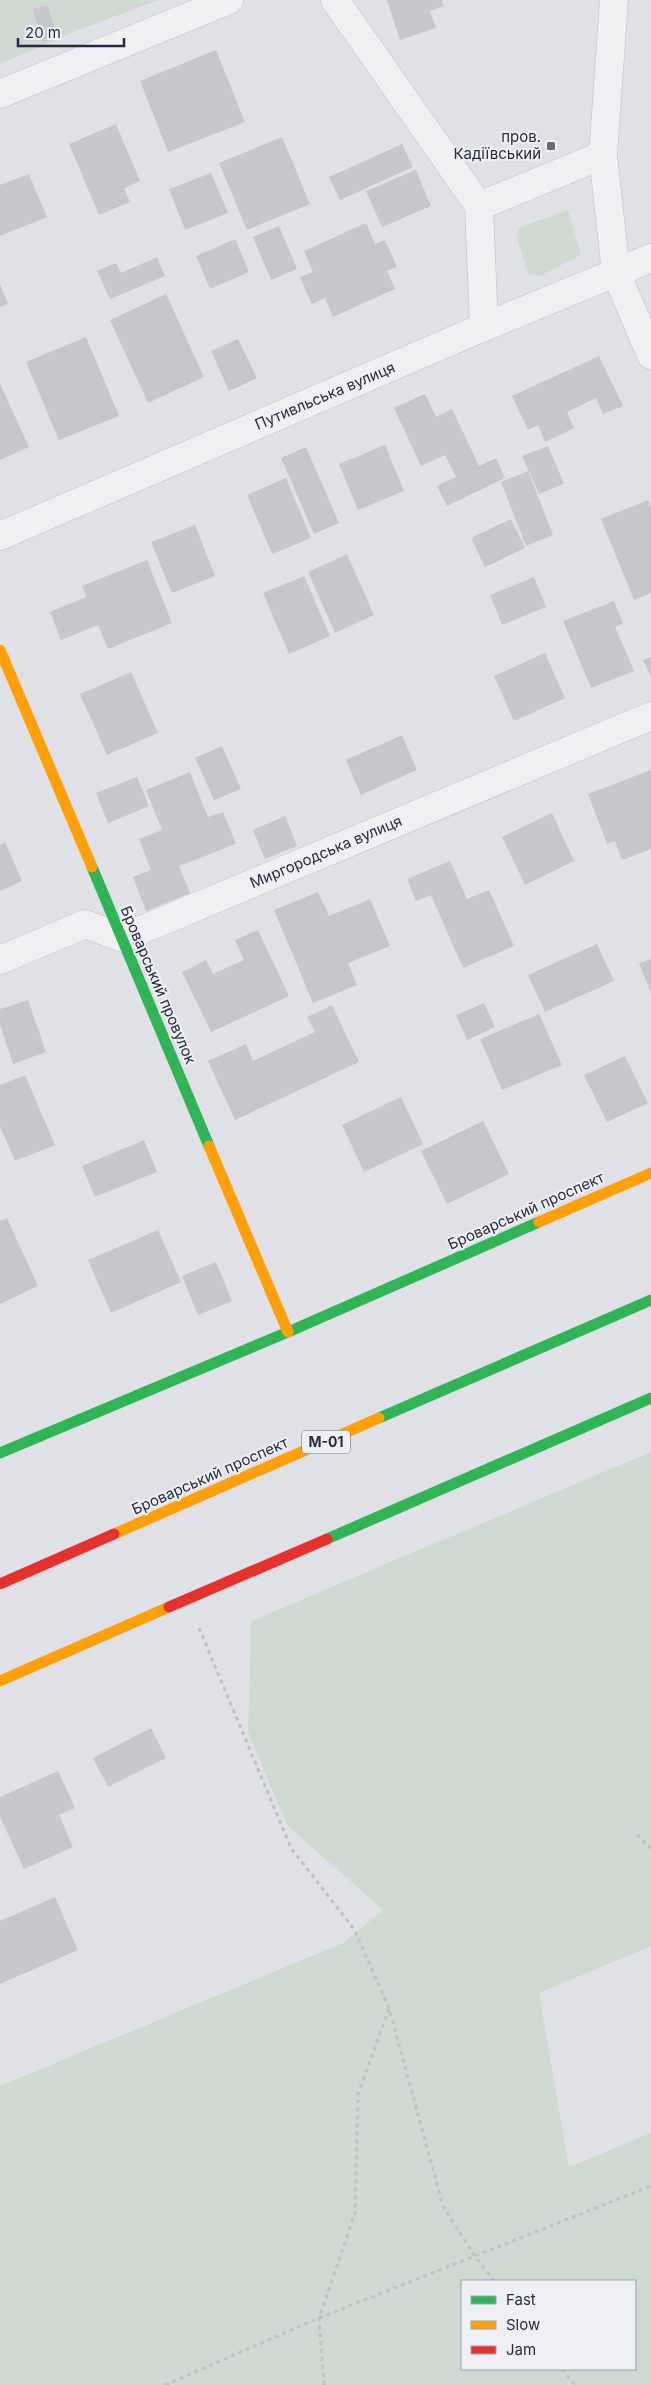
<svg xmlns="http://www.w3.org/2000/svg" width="651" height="2385" font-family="Inter,sans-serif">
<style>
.green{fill:#ced9d1;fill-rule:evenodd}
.building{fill:#c6c7cd}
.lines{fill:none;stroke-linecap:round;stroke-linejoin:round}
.street-casing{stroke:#bebfc4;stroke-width:29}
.path{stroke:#c0c0c6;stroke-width:3;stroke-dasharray:4 4;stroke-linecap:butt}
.street{stroke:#f0f0f3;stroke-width:28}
.fast{stroke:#30b455;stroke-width:11}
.slow{stroke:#ff9f0a;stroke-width:11}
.jam{stroke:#e5322d;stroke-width:11}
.poi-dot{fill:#686b7a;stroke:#eef0f6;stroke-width:2}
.labels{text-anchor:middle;stroke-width:4;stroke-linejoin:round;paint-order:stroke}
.shield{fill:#eef0f6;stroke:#636677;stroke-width:1}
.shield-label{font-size:14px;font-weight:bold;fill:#272b40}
.poi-label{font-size:15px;fill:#272b40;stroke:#eef0f6;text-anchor:end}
.street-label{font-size:15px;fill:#272b40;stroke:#eef0f6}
</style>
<rect width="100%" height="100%" fill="#e0e1e6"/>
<!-- green -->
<g class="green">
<path d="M0 0H159L78 30 0 64Z"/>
<path d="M568 210 581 255 540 276 528 274 517 238 518 228Z"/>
<path d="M651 1452V1946L539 1993 569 2167 651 2133V2385H0V2086L343 1943 383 1910 287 1825 248 1732 251 1621ZM462 2281H635V2369H462Z"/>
</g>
<!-- building -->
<g class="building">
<path d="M387 0H442L444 6 430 11 436 28 400 40Z"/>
<path d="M47 5 58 37 43 42 32 9Z"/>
<path d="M216 50 245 122 168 152 140 81Z"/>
<path d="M116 124 140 181 124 188 130 202 99 215 69 144Z"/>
<path d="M282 137 310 204 247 230 219 163Z"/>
<path d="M402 144 413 167 340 200 329 177Z"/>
<path d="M416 170 431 206 382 227 366 191Z"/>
<path d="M211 173 228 213 185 230 169 189Z"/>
<path d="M29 174 47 217 0 236V185Z"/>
<path d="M366 223 375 244 385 240 397 267 387 271 395 289 333 317 325 298 312 304 300 277 313 272 304 251Z"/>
<path d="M279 226 297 269 271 280 253 237Z"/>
<path d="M235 239 249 272 210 289 196 256Z"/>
<path d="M157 257 165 276 110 299 97 271 116 263 121 273Z"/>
<path d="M0 284 8 304 0 307Z"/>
<path d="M166 294 204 377 148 403 110 320Z"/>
<path d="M86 337 119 416 59 440 26 362Z"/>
<path d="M238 339 257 378 229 391 211 351Z"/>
<path d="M599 356 623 406 603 414 596 398 567 412 574 428 545 442 538 425 528 430 512 396Z"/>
<path d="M0 384 29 447 0 460Z"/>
<path d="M425 394 436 417 452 409 479 466 496 458 505 478 447 506 437 486 456 477 445 455 421 466 394 408Z"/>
<path d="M385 445 404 491 358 510 339 464Z"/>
<path d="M548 446 564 484 539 494 522 456Z"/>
<path d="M306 447 339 523 314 534 281 458Z"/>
<path d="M528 471 553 535 526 546 501 482Z"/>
<path d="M286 478 311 538 272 554 247 495Z"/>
<path d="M648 500 651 508V593L634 600 601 519Z"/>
<path d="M511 519 525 548 485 567 471 538Z"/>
<path d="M195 525 215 576 172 593 151 542Z"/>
<path d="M347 554 374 615 335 633 308 572Z"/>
<path d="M147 560 172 623 108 649 98 625 61 640 50 612 86 597 82 586Z"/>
<path d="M304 576 330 636 289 654 263 593Z"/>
<path d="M534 577 546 607 502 625 490 595Z"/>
<path d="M614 601 623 623 615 627 634 671 591 688 563 621Z"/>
<path d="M545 653 565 698 514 721 494 676Z"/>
<path d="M651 657V677L643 660Z"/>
<path d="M131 672 158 733 107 755 80 694Z"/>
<path d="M402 735 417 770 361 795 346 760Z"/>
<path d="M222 746 241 789 214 800 195 758Z"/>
<path d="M651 770V849L622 860 615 841 607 844 588 794Z"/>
<path d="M190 772 208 817 223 812 236 844 179 866 190 893 146 911 133 877 151 870 139 839 162 830 146 790Z"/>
<path d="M137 777 149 806 108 823 96 793Z"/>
<path d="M552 813 574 861 525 885 502 837Z"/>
<path d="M285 816 297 846 265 859 253 830Z"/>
<path d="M5 842 22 881 0 891V845Z"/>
<path d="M450 861 467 899 489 890 514 946 463 968 431 895 416 901 407 879Z"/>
<path d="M318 892 329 916 370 899 390 946 348 963 357 985 313 1003 274 910Z"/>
<path d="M258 930 289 996 211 1032 182 972 206 960 213 974 244 960 235 940Z"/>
<path d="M597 944 614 981 545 1012 528 975Z"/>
<path d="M651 959V993L639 963Z"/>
<path d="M28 1000 46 1052 13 1064 0 1025V1009Z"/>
<path d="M484 1003 495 1027 467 1040 456 1015Z"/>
<path d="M332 1005 359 1062 235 1120 208 1061 246 1044 253 1061 315 1032 307 1017Z"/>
<path d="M539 1014 562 1065 502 1090 480 1039Z"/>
<path d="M625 1056 648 1103 607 1122 584 1075Z"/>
<path d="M25 1075 55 1145 15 1161 0 1126V1085Z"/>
<path d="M401 1097 423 1144 364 1172 342 1125Z"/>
<path d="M483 1121 509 1174 447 1204 421 1151Z"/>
<path d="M144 1140 157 1172 95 1197 82 1166Z"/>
<path d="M7 1218 38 1286 0 1304V1221Z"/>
<path d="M158 1230 181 1282 111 1313 88 1260Z"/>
<path d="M216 1262 232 1301 198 1315 182 1276Z"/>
<path d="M151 1728 166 1758 108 1787 93 1758Z"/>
<path d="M58 1771 75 1808 59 1815 73 1847 24 1869 0 1817V1797Z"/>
<path d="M55 1897 78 1950 0 1984V1921Z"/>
</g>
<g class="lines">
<defs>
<g id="street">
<path d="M335 0 479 206 484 327"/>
<path d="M614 0 603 155 616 273 651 355"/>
<path d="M0 94 229 0"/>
<path d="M479 206 603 155"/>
<path d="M0 536 484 327 651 258"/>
<path d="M0 960 85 924 122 938 651 716"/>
</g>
</defs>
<!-- street casing -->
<use href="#street" class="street-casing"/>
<!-- path -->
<g class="path">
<path d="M199 1628 291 1848 354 1929 389 2008 443 2206 474 2255 494 2281"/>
<path d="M637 1835 651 1848"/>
<path d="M562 2369 575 2385"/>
<path d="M165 2385 319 2318 651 2186"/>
<path d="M324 2385 319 2318 355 2213 358 2094 389 2009"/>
</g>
<!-- street -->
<use href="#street" class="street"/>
<!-- fast -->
<g class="fast">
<path d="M92 867 209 1146"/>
<path d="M379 1418 651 1300"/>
<path d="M0 1453 288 1332 539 1222"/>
<path d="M327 1539 651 1398"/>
</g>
<!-- slow -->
<g class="slow">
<path d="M0 650 92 867"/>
<path d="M209 1146 288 1332"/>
<path d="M539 1222 651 1173"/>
<path d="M114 1534 379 1418"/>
<path d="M0 1681 169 1607"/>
</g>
<!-- jam -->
<g class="jam">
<path d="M0 1584 114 1534"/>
<path d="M169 1607 327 1539"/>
</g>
</g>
<!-- markers -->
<rect class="poi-dot" x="546" y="141" width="10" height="10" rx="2.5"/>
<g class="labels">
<!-- shield labels -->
<rect class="shield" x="302" y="1430.5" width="48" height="23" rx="4"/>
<g class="shield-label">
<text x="326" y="1447">М-01</text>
</g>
<!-- poi labels -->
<g class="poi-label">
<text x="541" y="142">пров.<tspan x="541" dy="17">Кадіївський</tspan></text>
</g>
<!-- street labels -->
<g class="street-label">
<text transform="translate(325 396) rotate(-23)" y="5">Путивльська вулиця</text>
<text transform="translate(326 852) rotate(-23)" y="5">Миргородська вулиця</text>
<text transform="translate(158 985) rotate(67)" y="5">Броварський провулок</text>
<text transform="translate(526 1211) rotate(-24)" y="5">Броварський проспект</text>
<text transform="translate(210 1476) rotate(-24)" y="5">Броварський проспект</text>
</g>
</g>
<!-- legend -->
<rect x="461" y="2280" width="175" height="90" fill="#eef0f6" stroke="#9ea1ad"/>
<rect x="471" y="2296" width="25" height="8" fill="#30b455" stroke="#9ea1ad"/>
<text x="506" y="2305" font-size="15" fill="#272b40">Fast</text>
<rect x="471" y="2321" width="25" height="8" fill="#ff9f0a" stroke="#9ea1ad"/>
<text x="506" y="2330" font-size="15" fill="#272b40">Slow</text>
<rect x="471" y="2346" width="25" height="8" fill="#e5322d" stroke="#9ea1ad"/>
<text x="506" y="2355" font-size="15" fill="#272b40">Jam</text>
<!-- scale -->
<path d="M18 38v8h106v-8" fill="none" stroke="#272b40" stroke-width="2.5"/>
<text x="25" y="38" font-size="15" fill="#272b40" stroke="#eef0f6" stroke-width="4" paint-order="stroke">20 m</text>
</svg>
